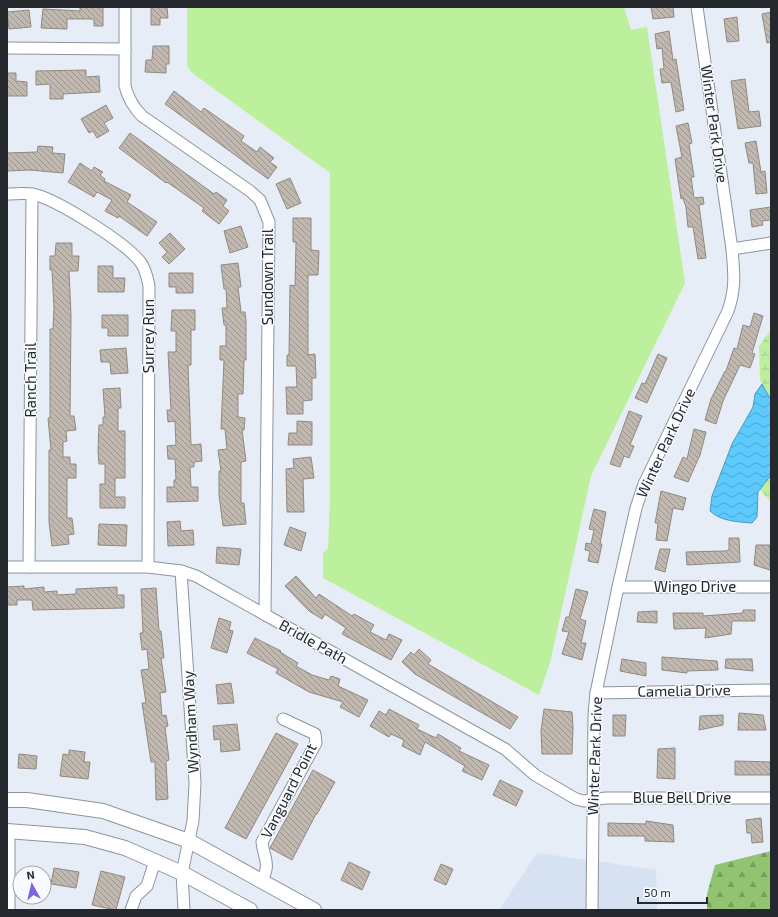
<svg xmlns="http://www.w3.org/2000/svg" width="778" height="917" font-family="'Exo 2',sans-serif">
<style>
.built{fill:#d6e1f2}
.forest{fill:url(#forest-firs)}
.wetland{fill:url(#wetland-marsh)}
.green{fill:#bcf09c}
.water{fill:url(#water-waves);stroke:#4c99be}
.building{fill:url(#building-back-hatch);stroke:#918881}
.lines{fill:none;stroke-linecap:round;stroke-linejoin:round}
.minor-casing{stroke:#8d949d;stroke-width:13}
.major-casing{stroke:#8d949d;stroke-width:16}
.minor{stroke:#fff;stroke-width:11}
.major{stroke:#fff;stroke-width:14}
.labels{text-anchor:middle;stroke-width:3;stroke-linejoin:round;paint-order:stroke}
.street-label{font-size:15px;fill:#25282c;stroke:#f7fafe}
</style>
<defs>
<pattern id="forest-firs" width="22" height="20" patternUnits="userSpaceOnUse"><rect width="22" height="20" fill="#92c371"/><path d="M5 1l3.5 6h-7zM16 11l3.5 6h-7z" fill="#779e5d"/></pattern>
<pattern id="wetland-marsh" width="20" height="14" patternUnits="userSpaceOnUse"><rect width="20" height="14" fill="#bcf09c"/><path d="M1 5h8M5 5V1M11 12h8M15 12V8" fill="none" stroke="#a1ce87"/></pattern>
<pattern id="water-waves" width="16" height="10" patternUnits="userSpaceOnUse"><rect width="16" height="10" fill="#5ccafd"/><path d="M0 5q4-4 8 0t8 0" fill="none" stroke="#4ca4cd"/></pattern>
<pattern id="building-back-hatch" width="6" height="6" patternUnits="userSpaceOnUse"><rect width="6" height="6" fill="#c1b8b0"/><path d="M-1 5l2 2M0 0l6 6M5-1l2 2" fill="none" stroke="#9d968f"/></pattern>
</defs>
<rect width="100%" height="100%" fill="#e6edf7"/>
<!-- built -->
<g class="built">
<path d="M537 853 588 860 587 910H499Z"/>
<path d="M597 861 656 870 657 910H596Z"/>
</g>
<!-- forest -->
<path class="forest" d="M771 851V910H707V894L715 865Z"/>
<!-- wetland -->
<g class="wetland">
<path d="M771 330V400L760 379 759 346Z"/>
<path d="M771 475V502L760 490Z"/>
</g>
<!-- green -->
<path class="green" d="M187 7H624L631 30 647 27 685 283 591 476 550 663 539 695 323 578V553L328 548 330 497V173L191 72 187 65Z"/>
<!-- water -->
<path class="water" d="M762 384 771 400V475L758 492 757 517 752 523C738 522 720 521 710 511L712 496 732 444 753 407 755 394Z"/>
<!-- building -->
<g class="building">
<path d="M80 7H103V26H94V19H67V29L41 28 43 9 80 11Z"/>
<path d="M151 7H167L168 18H160V25H151Z"/>
<path d="M651 7H673L674 17 653 19Z"/>
<path d="M29 10 31 27 9 29 7 12Z"/>
<path d="M771 12V42L767 43 762 14Z"/>
<path d="M737 17 739 41 727 42 724 19Z"/>
<path d="M669 31 673 60 676 59 684 110 676 112 671 82 662 83 660 69H664L662 48 657 49 655 34Z"/>
<path d="M153 46H169V64H166V73L145 72 146 60H152Z"/>
<path d="M86 70V77L99 76 100 92 63 94V99H50V84L36 85V71Z"/>
<path d="M7 73H16V81L27 82V96H7Z"/>
<path d="M745 79 749 112 759 111 761 126 738 129 731 81Z"/>
<path d="M174 91 201 112 204 108 244 136 241 141 257 152 260 147 274 158 270 162 277 167 268 179 165 104Z"/>
<path d="M106 105 113 118 104 123 109 131 97 138 93 131 89 133 81 119Z"/>
<path d="M688 123 692 143 689 144 694 177H691L694 198 703 197 704 204 699 205 706 258 698 259 693 227H688L686 207 683 198 681 199 675 159 682 157 676 126Z"/>
<path d="M130 133 214 194 216 192 227 200 223 206 229 211 219 224 202 211 204 208 167 182 166 183 119 148Z"/>
<path d="M756 141 761 172 765 171 767 193 756 194 753 163H749L745 143Z"/>
<path d="M38 146 53 147 52 153 65 154 63 173 30 170 7 171V153L37 152Z"/>
<path d="M80 163 92 171 94 167 103 172 100 175 105 179 104 181 131 195 127 202 157 222 147 236 119 216 118 218 105 211 112 200 97 192 94 197 68 182Z"/>
<path d="M290 178 301 203 287 209 276 184Z"/>
<path d="M771 207V220L762 221 763 225 752 227 750 210Z"/>
<path d="M293 218H311V250L319 251 318 275H308V355L315 354 316 378H312V400L303 401V414H287L286 387H297L296 366H287V355H289L290 285 295 286 296 242H293Z"/>
<path d="M241 226 248 247 230 253 224 231Z"/>
<path d="M170 233 185 249 169 264 162 257 167 252 159 243Z"/>
<path d="M56 243H72V256H79L78 271H69L71 316 70 416H74L76 430 66 431 67 441 63 442V457H70V464H76V478H67V518H72L74 534 68 535 69 544 52 546 49 522V450H51L48 418H50V329H53L54 308 52 270H50V256H55Z"/>
<path d="M238 263 241 287H238L241 312H245L246 321V360H244L243 394H238V417L245 418 244 430H242L246 461 241 462V503H244L246 524 223 526 219 495V471H221L218 450 227 449 225 429H221L224 360H220V346H226V325H224L222 308H227L226 289H224L221 265Z"/>
<path d="M98 266H113V278H125L124 292H98Z"/>
<path d="M169 273H193V293H176V287H169Z"/>
<path d="M172 310H195V330H191V365H188L191 445 201 444 202 461 194 462V467H190L191 487H198V501L167 502V487H174V480H176L175 459H168L167 446 176 445 175 421 168 422 167 410H171L168 352H176V331H171Z"/>
<path d="M754 313 763 316 752 353 755 354 750 368 740 365 723 401 716 424 705 420 711 399 725 371H726L734 348 737 349 743 325 750 327Z"/>
<path d="M102 315H128V336H108V328H102Z"/>
<path d="M126 348 128 373 111 374 110 362H101L100 350Z"/>
<path d="M658 354 667 358 647 403 635 398 642 383 645 384Z"/>
<path d="M120 388 121 408H118V431H125V478H115V497H125V508H100V484H105V464H99L98 451 99 425H103V417H105L103 389Z"/>
<path d="M629 411 642 416 630 445 634 446 629 458 624 456 620 467 610 464Z"/>
<path d="M297 421 312 422V445H288L289 433H297Z"/>
<path d="M694 429 706 432 700 455 688 482 674 477 683 457 687 459Z"/>
<path d="M311 457 314 478 303 479 304 512H287L286 469 294 468 293 459Z"/>
<path d="M661 491 686 498 683 510 673 508 667 541 656 540 658 523H655Z"/>
<path d="M594 509 606 512 600 544H602L598 563 588 561 590 551 585 550 586 543 591 544 594 530 589 529Z"/>
<path d="M180 521 181 531 193 530 194 545 168 546 167 522Z"/>
<path d="M99 524 127 525 126 546 98 545Z"/>
<path d="M290 527 306 533 301 551 284 545Z"/>
<path d="M729 538H739L740 562 687 565 686 552 725 551 729 550Z"/>
<path d="M756 545H770V570L754 565Z"/>
<path d="M217 547 241 549 239 565 216 563Z"/>
<path d="M660 549H670L665 572 655 569Z"/>
<path d="M296 576 316 598 319 594 352 616 354 614 374 625 370 632 386 640 389 634 402 640 391 660 342 634 346 628 325 614 322 619 309 611 285 586Z"/>
<path d="M24 586V589L44 587V592L57 591V595L76 594V589L117 587V595H124V608L33 610 32 600H17V605H7V587Z"/>
<path d="M156 588 159 631H161L164 658H161L166 692 160 693 162 716 166 715 168 726 165 727 169 760 166 761 168 799 156 800 155 762H151L142 703H146L141 670 149 669 147 649 142 650 140 633H143L141 589Z"/>
<path d="M576 589 588 592 580 619 586 621 581 643H586L582 660 562 654 569 632 562 631 566 617H569Z"/>
<path d="M743 610H755V621H732L731 634 705 638 706 628 674 629 673 613H703V616L743 613Z"/>
<path d="M657 611V623L637 622 638 612Z"/>
<path d="M219 618 231 622 229 630 233 631 227 653 211 648Z"/>
<path d="M255 638 281 651 280 652 298 663 296 666 312 675 329 680 331 676 340 679 338 686 368 700 359 717 340 707 343 702 309 692 276 673 278 669 247 653Z"/>
<path d="M419 649 431 660 428 664 518 717 510 729 415 674 402 662 411 652 414 655Z"/>
<path d="M662 657 717 661 718 670 687 671V673L662 670Z"/>
<path d="M622 659 646 663V676L620 671Z"/>
<path d="M726 659H752L753 671 725 668Z"/>
<path d="M231 683 234 703 218 704 216 685Z"/>
<path d="M389 709 419 725 417 729 436 738 438 734 461 748 459 751 489 765 482 780 462 771 465 766 425 742 420 755 402 746 404 740 391 734 389 737 370 726 379 711 386 715Z"/>
<path d="M544 709 572 712 573 728 572 754H542L541 731Z"/>
<path d="M739 713 763 715 766 730H738Z"/>
<path d="M613 715H626L625 736H613Z"/>
<path d="M723 715V725L699 730 700 716Z"/>
<path d="M237 724 240 750 221 752 220 739 214 740 213 726Z"/>
<path d="M276 733 298 744 246 839 225 828Z"/>
<path d="M675 748V779L657 778 658 749Z"/>
<path d="M69 750 85 752 84 762H90L88 779 60 776 63 754 69 755Z"/>
<path d="M19 754 37 756 36 769 18 768Z"/>
<path d="M735 761 771 762 770 775H735Z"/>
<path d="M313 770 335 782 317 814H316L292 860 270 848Z"/>
<path d="M500 780 523 791 516 806 493 795Z"/>
<path d="M761 818 763 842 752 843 751 833H747L746 820Z"/>
<path d="M646 821 673 825 674 842 645 841V836H608V823L646 824Z"/>
<path d="M349 862 370 872 362 890 341 880Z"/>
<path d="M441 864 453 869 446 885 434 880Z"/>
<path d="M54 868 79 872 76 888 51 884Z"/>
<path d="M101 871 125 877 116 910 92 905Z"/>
</g>
<g class="lines">
<defs>
<g id="minor">
<path d="M125 7V86C128 98 133 107 142 116L250 191 260 200 269 222 265 615"/>
<path d="M7 48 125 49"/>
<path d="M7 194C15 194 24 193 32 194 55 198 128 244 141 263 146 270 147 277 149 286L148 567"/>
<path d="M732 249 771 243"/>
<path d="M7 567H148L181 571 196 576 505 749 535 775 576 799 584 801 606 798H771"/>
<path d="M29 567 32 194"/>
<path d="M181 571 195 783 193 821 182 873 184 910"/>
<path d="M618 587H771"/>
<path d="M596 693 771 690"/>
<path d="M262 881C271 862 264 860 262 842L316 743 315 734 283 719"/>
<path d="M9 910V831"/>
<path d="M131 910 136 896 147 886 155 861"/>
<path d="M592 910 594 715 596 693 618 587 636 508 644 484 728 311C736 288 734 273 732 249L697 7"/>
</g>
<g id="major">
<path d="M7 800H27L103 811 189 841 314 910"/>
<path d="M7 831 85 837 125 848 182 873 250 910"/>
</g>
</defs>
<!-- minor casing -->
<use href="#minor" class="minor-casing"/>
<!-- major casing -->
<use href="#major" class="major-casing"/>
<!-- minor -->
<use href="#minor" class="minor"/>
<!-- major -->
<use href="#major" class="major"/>
</g>
<g class="labels">
<!-- street labels -->
<g class="street-label">
<text transform="translate(714 124) rotate(82)" y="5">Winter Park Drive</text>
<text transform="translate(268 277) rotate(-90)" y="5">Sundown Trail</text>
<text transform="translate(149 336) rotate(-90)" y="5">Surrey Run</text>
<text transform="translate(31 380) rotate(-90)" y="5">Ranch Trail</text>
<text transform="translate(666 443) rotate(-65)" y="5">Winter Park Drive</text>
<text x="695" y="592">Wingo Drive</text>
<text transform="translate(313 642) rotate(29)" y="5">Bridle Path</text>
<text transform="translate(684 691) rotate(-1)" y="5">Camelia Drive</text>
<text transform="translate(191 722) rotate(-93)" y="5">Wyndham Way</text>
<text transform="translate(595 756) rotate(-88)" y="5">Winter Park Drive</text>
<text transform="translate(289 791) rotate(-63)" y="5">Vanguard Point</text>
<text x="682" y="803">Blue Bell Drive</text>
</g>
</g>
<!-- border -->
<rect width="778" height="917" fill="none" stroke="#25282c" stroke-width="16"/>
<!-- north arrow -->
<g transform="translate(32 885) rotate(352)"><circle r="19" fill="#f7fafe" stroke="#a3a6aa"/>
<path d="M0-3L7 15L0 10L-7 15Z" fill="#8063df"/>
<text y="-6" font-size="11" font-weight="bold" text-anchor="middle" fill="#25282c">N</text>
</g>
<!-- scale -->
<path d="M638 897v6h69v-6" fill="none" stroke="#25282c" stroke-width="2"/>
<text x="644" y="897" font-size="12" fill="#25282c" stroke="#f7fafe" stroke-width="3" paint-order="stroke">50 m</text>
</svg>
